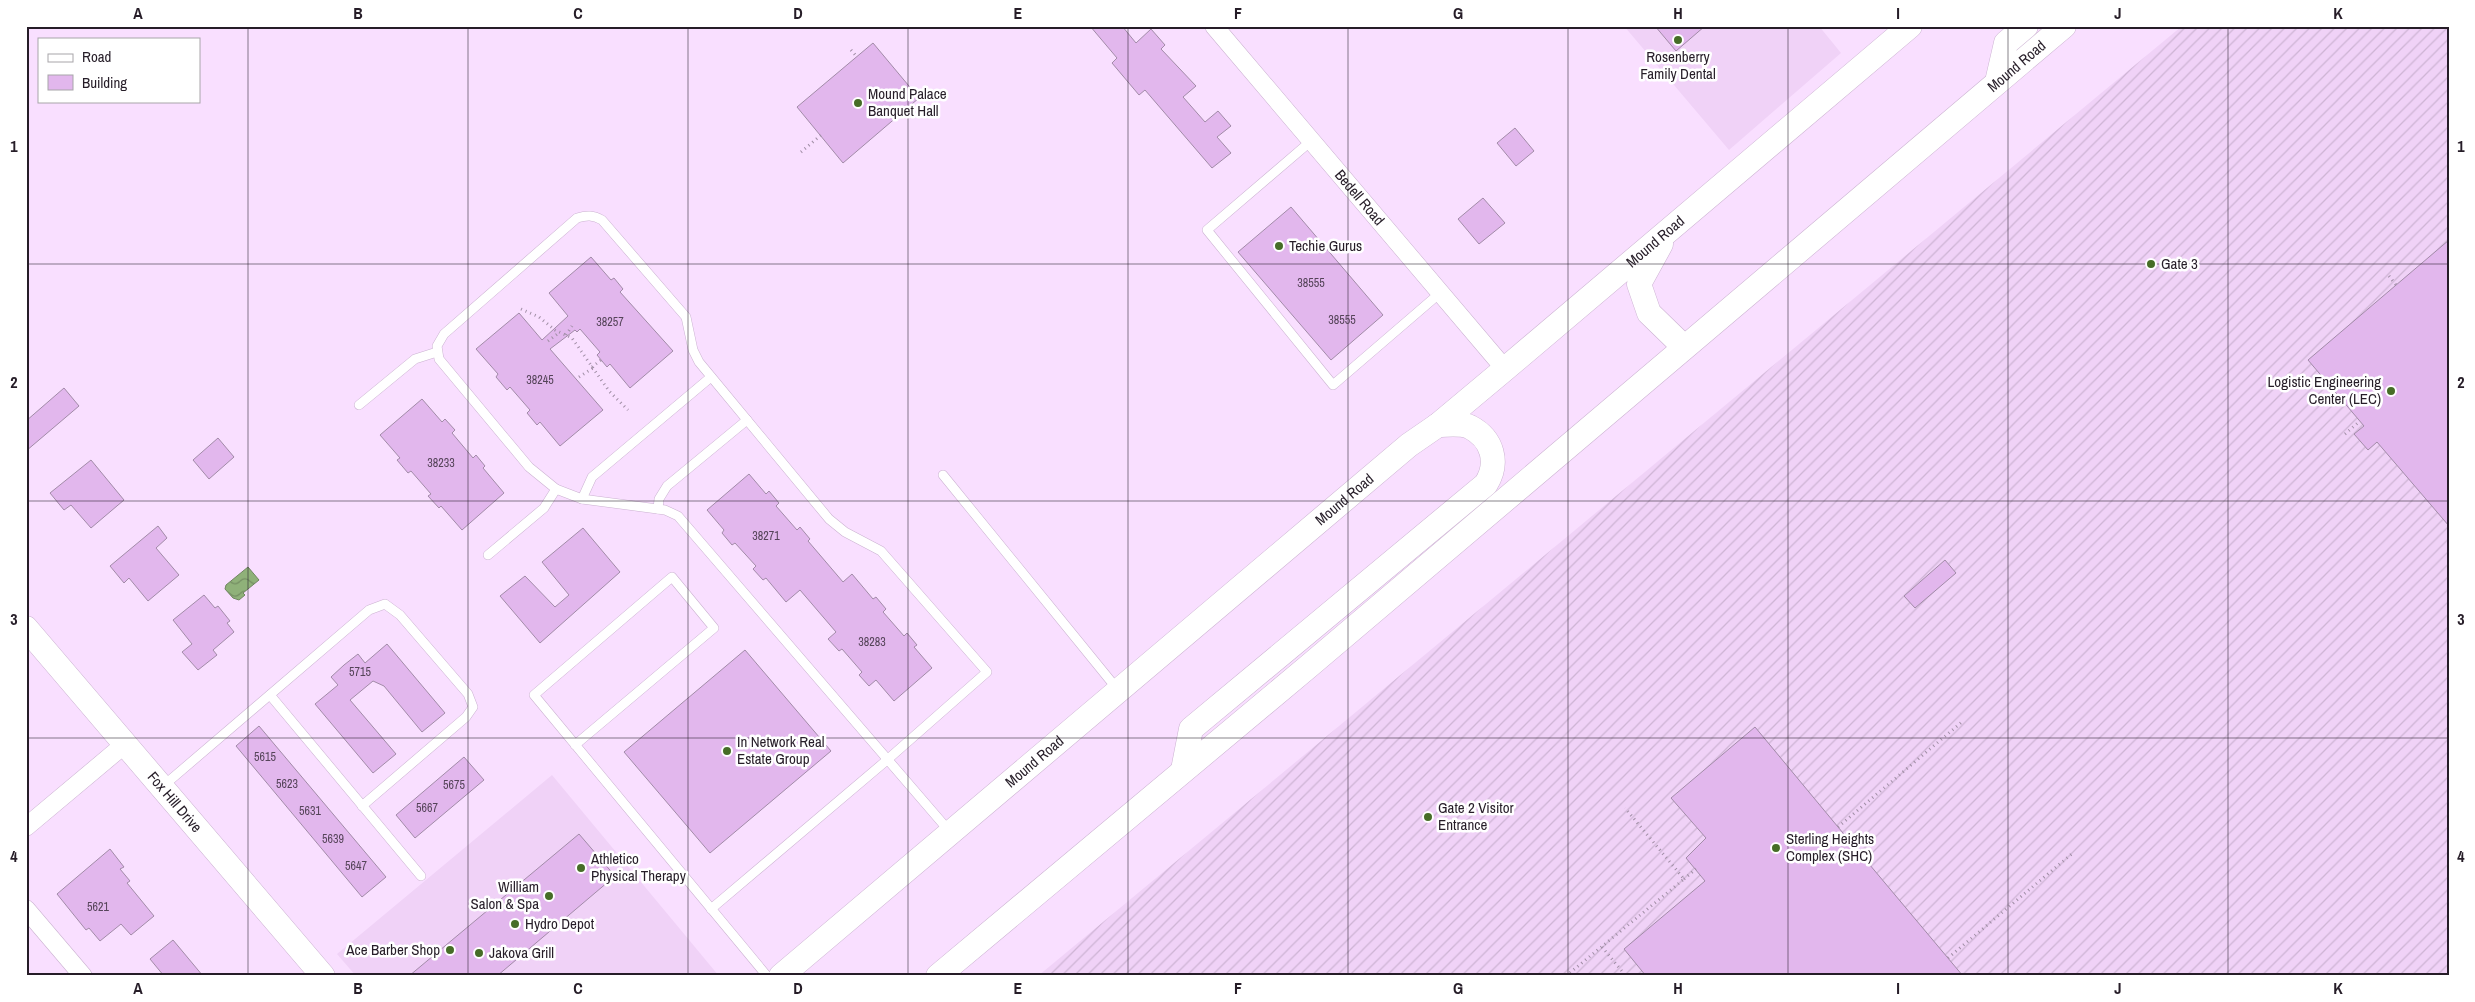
<svg xmlns="http://www.w3.org/2000/svg" width="2475" height="1002" font-family="'Archivo Narrow',sans-serif">
<style>
.built{fill:#f0d2f7}
.industrial{fill:url(#industrial-furrows)}
.water{fill:url(#water-waves);stroke:#708561}
.building{fill:#e2b7ed;stroke:#a28ba8}
.lines{fill:none;stroke-linecap:round;stroke-linejoin:round}
.lane-casing{stroke:#cbb2d1;stroke-width:10}
.street-casing{stroke:#cbb2d1;stroke-width:19}
.secondary-casing{stroke:#cbb2d1;stroke-width:25}
.path{stroke:#a08ea5;stroke-width:3;stroke-dasharray:1 4;stroke-linecap:butt}
.lane{stroke:#fff;stroke-width:9}
.street{stroke:#fff;stroke-width:18}
.secondary{stroke:#fff;stroke-width:24}
.grid{fill:none;stroke:#261d28;stroke-width:1;stroke-opacity:0.55}
.poi-dot{fill:#466d27;stroke:#fff;stroke-width:2}
.labels{text-anchor:middle;stroke-width:5;stroke-linejoin:round;paint-order:stroke}
.number-label{font-size:12px;fill:#554459}
.poi-label{font-size:15px;fill:#261d28;stroke:#fff;text-anchor:start}
.street-label{font-size:15px;fill:#261d28;stroke:#fff}
.neatline{fill:none;stroke:#261d28;stroke-width:2}
.grid-label{font-size:16px;text-anchor:middle;font-weight:bold;fill:#261d28}
</style>
<defs>
<pattern id="industrial-furrows" width="10" height="10" patternUnits="userSpaceOnUse" patternTransform="scale(1.25)"><rect width="10" height="10" fill="#f0d2f7"/><path d="M-1 1l2-2M0 10L10 0M9 11l2-2" fill="none" stroke="#ceb4d4"/></pattern>
<pattern id="water-waves" width="16" height="10" patternUnits="userSpaceOnUse" patternTransform="scale(1.25)"><rect width="16" height="10" fill="#8fb179"/><path d="M0 5q4-4 8 0t8 0" fill="none" stroke="#758f63"/></pattern>
</defs>
<rect width="100%" height="100%" fill="#f9dfff"/>
<!-- built -->
<g class="built">
<path d="M1624 26H1819L1841 53 1729 150Z"/>
<path d="M552 775 719 976H356L337 954Z"/>
</g>
<!-- industrial -->
<path class="industrial" d="M2182 26H2449V976H1038Z"/>
<!-- water -->
<path class="water" d="M248 567 259 580 243 593 245 595 239 600 233 598 225 589 226 585Z"/>
<!-- building -->
<g class="building">
<path d="M1090 26H1122L1136 43 1151 29 1165 45 1161 49 1196 86 1183 97 1205 122 1218 111 1231 126 1217 137 1231 153 1212 168 1145 90 1139 95 1112 63 1117 58Z"/>
<path d="M1655 26H1705L1676 51Z"/>
<path d="M873 43 919 98 843 163 797 107Z"/>
<path d="M1515 128 1534 151 1516 166 1497 143Z"/>
<path d="M1483 198 1505 223 1479 244 1458 219Z"/>
<path d="M1291 207 1383 315 1331 360 1238 252Z"/>
<path d="M2449 240V526L2377 442 2368 450 2354 434 2364 426 2308 360Z"/>
<path d="M591 257 611 280 614 278 623 289 620 292 673 351 630 388 610 364 607 367 597 355 600 352 580 329 577 332 575 330 550 349 603 410 560 446 540 422 537 425 527 413 530 410 510 387 507 390 496 377 498 374 476 349 519 313 542 340 568 316 549 293Z"/>
<path d="M64 388 79 406 26 451V421Z"/>
<path d="M422 399 442 422 445 419 455 430 452 433 473 458 476 455 485 466 483 468 504 493 462 530 441 506 439 508 428 496 431 494 411 471 408 473 397 460 400 458 380 435Z"/>
<path d="M218 438 234 457 209 479 193 460Z"/>
<path d="M91 460 124 500 91 528 71 505 64 510 50 493Z"/>
<path d="M749 474 766 494 769 491 779 503 776 506 797 530 800 527 810 539 808 541 843 582 852 574 873 599 876 597 886 609 883 612 904 636 907 633 917 645 914 647 932 668 894 701 876 680 869 686 859 675 862 672 842 649 839 651 828 639 836 632 800 590 786 602 766 578 763 580 753 569 756 566 735 543 732 545 722 533 724 530 707 510Z"/>
<path d="M158 526 167 538 156 548 179 575 148 601 129 578 124 583 110 566Z"/>
<path d="M583 528 620 572 540 643 500 596 525 576 555 607 569 595 542 562Z"/>
<path d="M1945 560 1956 573 1915 608 1904 596Z"/>
<path d="M204 595 215 608 218 606 230 621 227 623 234 632 213 650 217 655 198 670 182 652 192 644 173 620Z"/>
<path d="M387 644 445 713 422 732 384 686 373 681 350 700 396 754 373 773 315 704 338 685 331 677 344 665 358 654 365 663Z"/>
<path d="M745 650 831 751 710 853 624 752Z"/>
<path d="M259 726 386 877 362 897 236 746Z"/>
<path d="M1755 727 1838 827 1963 976H1646L1624 949 1705 881 1686 858 1706 838 1671 798Z"/>
<path d="M464 757 484 780 415 838 396 815Z"/>
<path d="M579 834 615 876 497 976H409Z"/>
<path d="M110 849 124 867 120 869 130 881 127 883 154 916 131 935 121 924 100 941 89 928 86 930 57 894Z"/>
<path d="M173 940 203 976H164L150 959Z"/>
</g>
<g class="lines">
<defs>
<g id="lane">
<path d="M1311 141 1207 230 1333 385 1440 293"/>
<path d="M359 405 415 359 437 352"/>
<path d="M943 475 1118 690"/>
<path d="M582 499 592 477 711 377"/>
<path d="M658 509 659 499 667 486 747 420"/>
<path d="M488 555 544 508 556 489"/>
<path d="M270 695 421 876"/>
<path d="M575 745 714 628 672 577 534 695 767 976"/>
<path d="M162 787 369 610 385 604 400 615 468 694 473 707 466 717 362 806"/>
<path d="M711 909 887 760 987 672 881 551 845 532 829 519 699 362 693 350 686 317 602 220C593 215 587 215 577 218L444 334 437 346 439 359 529 467 556 489 582 499 665 510 678 516C768 622 859 727 950 832"/>
</g>
<g id="street">
<path id="s1" d="M1214 26 1505 369"/>
<path d="M26 827 125 744"/>
<path d="M26 909 83 976"/>
</g>
<g id="secondary">
<path d="M1997 82 2006 43 2026 26"/>
<path d="M1661 244 1639 284 1649 313 1684 347"/>
<path id="s2" d="M26 628 323 976"/>
<path d="M1183 770 1191 729 1486 484C1499 463 1493 439 1470 427 1461 423 1448 425 1438 425"/>
<path id="s3" d="M781 976 1409 445 1438 425 1505 369 1910 26"/>
<path id="s4" d="M938 976 1309 666 2064 26"/>
</g>
</defs>
<!-- lane casing -->
<use href="#lane" class="lane-casing"/>
<!-- street casing -->
<use href="#street" class="street-casing"/>
<!-- secondary casing -->
<use href="#secondary" class="secondary-casing"/>
<!-- path -->
<g class="path">
<path d="M1707 26 1709 29"/>
<path d="M851 50 857 57"/>
<path d="M801 152 821 135"/>
<path d="M2389 276 2396 285"/>
<path d="M521 309 539 317 555 330 572 338 609 391 628 410"/>
<path d="M566 335 572 326"/>
<path d="M548 341 560 332"/>
<path d="M592 367 601 360"/>
<path d="M579 377 593 368"/>
<path d="M2345 434 2360 421"/>
<path d="M1838 827 1963 721"/>
<path d="M1684 879 1696 869"/>
<path d="M1602 947 1626 976"/>
<path d="M1948 958 2074 852"/>
<path d="M1566 976 1684 879 1625 808"/>
</g>
<!-- lane -->
<use href="#lane" class="lane"/>
<!-- street -->
<use href="#street" class="street"/>
<!-- secondary -->
<use href="#secondary" class="secondary"/>
</g>
<!-- grid -->
<path class="grid" d="M248 26V976M468 26V976M688 26V976M908 26V976M1128 26V976M1348 26V976M1568 26V976M1788 26V976M2008 26V976M2228 26V976M26 264H2449M26 501H2449M26 738H2449"/>
<!-- markers -->
<g class="poi-dot">
<circle cx="1678" cy="40" r="5"/>
<circle cx="858" cy="103" r="5"/>
<circle cx="1279" cy="246" r="5"/>
<circle cx="2151" cy="264" r="5"/>
<circle cx="2391" cy="391" r="5"/>
<circle cx="727" cy="751" r="5"/>
<circle cx="1428" cy="817" r="5"/>
<circle cx="1776" cy="848" r="5"/>
<circle cx="581" cy="868" r="5"/>
<circle cx="549" cy="896" r="5"/>
<circle cx="515" cy="924" r="5"/>
<circle cx="450" cy="950" r="5"/>
<circle cx="479" cy="953" r="5"/>
</g>
<g class="labels">
<!-- number labels -->
<g class="number-label">
<text x="1311" y="287">38555</text>
<text x="1342" y="324">38555</text>
<text x="610" y="326">38257</text>
<text x="540" y="384">38245</text>
<text x="441" y="467">38233</text>
<text x="766" y="540">38271</text>
<text x="872" y="646">38283</text>
<text x="360" y="676">5715</text>
<text x="265" y="761">5615</text>
<text x="287" y="788">5623</text>
<text x="454" y="789">5675</text>
<text x="427" y="812">5667</text>
<text x="310" y="815">5631</text>
<text x="333" y="843">5639</text>
<text x="356" y="870">5647</text>
<text x="98" y="911">5621</text>
</g>
<!-- poi labels -->
<g class="poi-label">
<text x="1678" y="62" text-anchor="middle">Rosenberry<tspan x="1678" dy="17">Family Dental</tspan></text>
<text x="868" y="99">Mound Palace<tspan x="868" dy="17">Banquet Hall</tspan></text>
<text x="1289" y="251">Techie Gurus</text>
<text x="2161" y="269">Gate 3</text>
<text x="2381" y="387" text-anchor="end">Logistic Engineering<tspan x="2381" dy="17">Center (LEC)</tspan></text>
<text x="737" y="747">In Network Real<tspan x="737" dy="17">Estate Group</tspan></text>
<text x="1438" y="813">Gate 2 Visitor<tspan x="1438" dy="17">Entrance</tspan></text>
<text x="1786" y="844">Sterling Heights<tspan x="1786" dy="17">Complex (SHC)</tspan></text>
<text x="591" y="864">Athletico<tspan x="591" dy="17">Physical Therapy</tspan></text>
<text x="539" y="892" text-anchor="end">William<tspan x="539" dy="17">Salon &amp; Spa</tspan></text>
<text x="525" y="929">Hydro Depot</text>
<text x="440" y="955" text-anchor="end">Ace Barber Shop</text>
<text x="489" y="958">Jakova Grill</text>
</g>
<!-- street labels -->
<g class="street-label">
<text dy="5" stroke="none"><textPath href="#s4" startOffset="1411">Mound Road</textPath></text>
<text dy="5" stroke="none"><textPath href="#s1" startOffset="225">Bedell Road</textPath></text>
<text dy="5" stroke="none"><textPath href="#s3" startOffset="1142">Mound Road</textPath></text>
<text dy="5" stroke="none"><textPath href="#s3" startOffset="738">Mound Road</textPath></text>
<text dy="5" stroke="none"><textPath href="#s3" startOffset="332">Mound Road</textPath></text>
<text dy="5" stroke="none"><textPath href="#s2" startOffset="229">Fox Hill Drive</textPath></text>
</g>
</g>
<!-- border -->
<rect width="2475" height="1002" fill="none" stroke="#ffffff" stroke-width="55"/>
<!-- legend -->
<rect x="38" y="38" width="162" height="65" fill="#ffffff" stroke="#a8a5a9"/>
<rect x="48" y="54" width="25" height="8" fill="#ffffff" stroke="#a8a5a9"/>
<text x="82" y="62" font-size="15" fill="#261d28">Road</text>
<rect x="48" y="75" width="25" height="15" fill="#e2b7ed" stroke="#a8a5a9"/>
<text x="82" y="88" font-size="15" fill="#261d28">Building</text>
<rect x="28" y="28" width="2420" height="946" class="neatline"/>
<g class="grid-label">
<text x="138" y="19">A</text>
<text x="358" y="19">B</text>
<text x="578" y="19">C</text>
<text x="798" y="19">D</text>
<text x="1018" y="19">E</text>
<text x="1238" y="19">F</text>
<text x="1458" y="19">G</text>
<text x="1678" y="19">H</text>
<text x="1898" y="19">I</text>
<text x="2118" y="19">J</text>
<text x="2338" y="19">K</text>
<text x="14" y="152">1</text>
<text x="2461" y="152">1</text>
<text x="14" y="388">2</text>
<text x="2461" y="388">2</text>
<text x="14" y="625">3</text>
<text x="2461" y="625">3</text>
<text x="14" y="862">4</text>
<text x="2461" y="862">4</text>
<text x="138" y="994">A</text>
<text x="358" y="994">B</text>
<text x="578" y="994">C</text>
<text x="798" y="994">D</text>
<text x="1018" y="994">E</text>
<text x="1238" y="994">F</text>
<text x="1458" y="994">G</text>
<text x="1678" y="994">H</text>
<text x="1898" y="994">I</text>
<text x="2118" y="994">J</text>
<text x="2338" y="994">K</text>
</g>
</svg>
